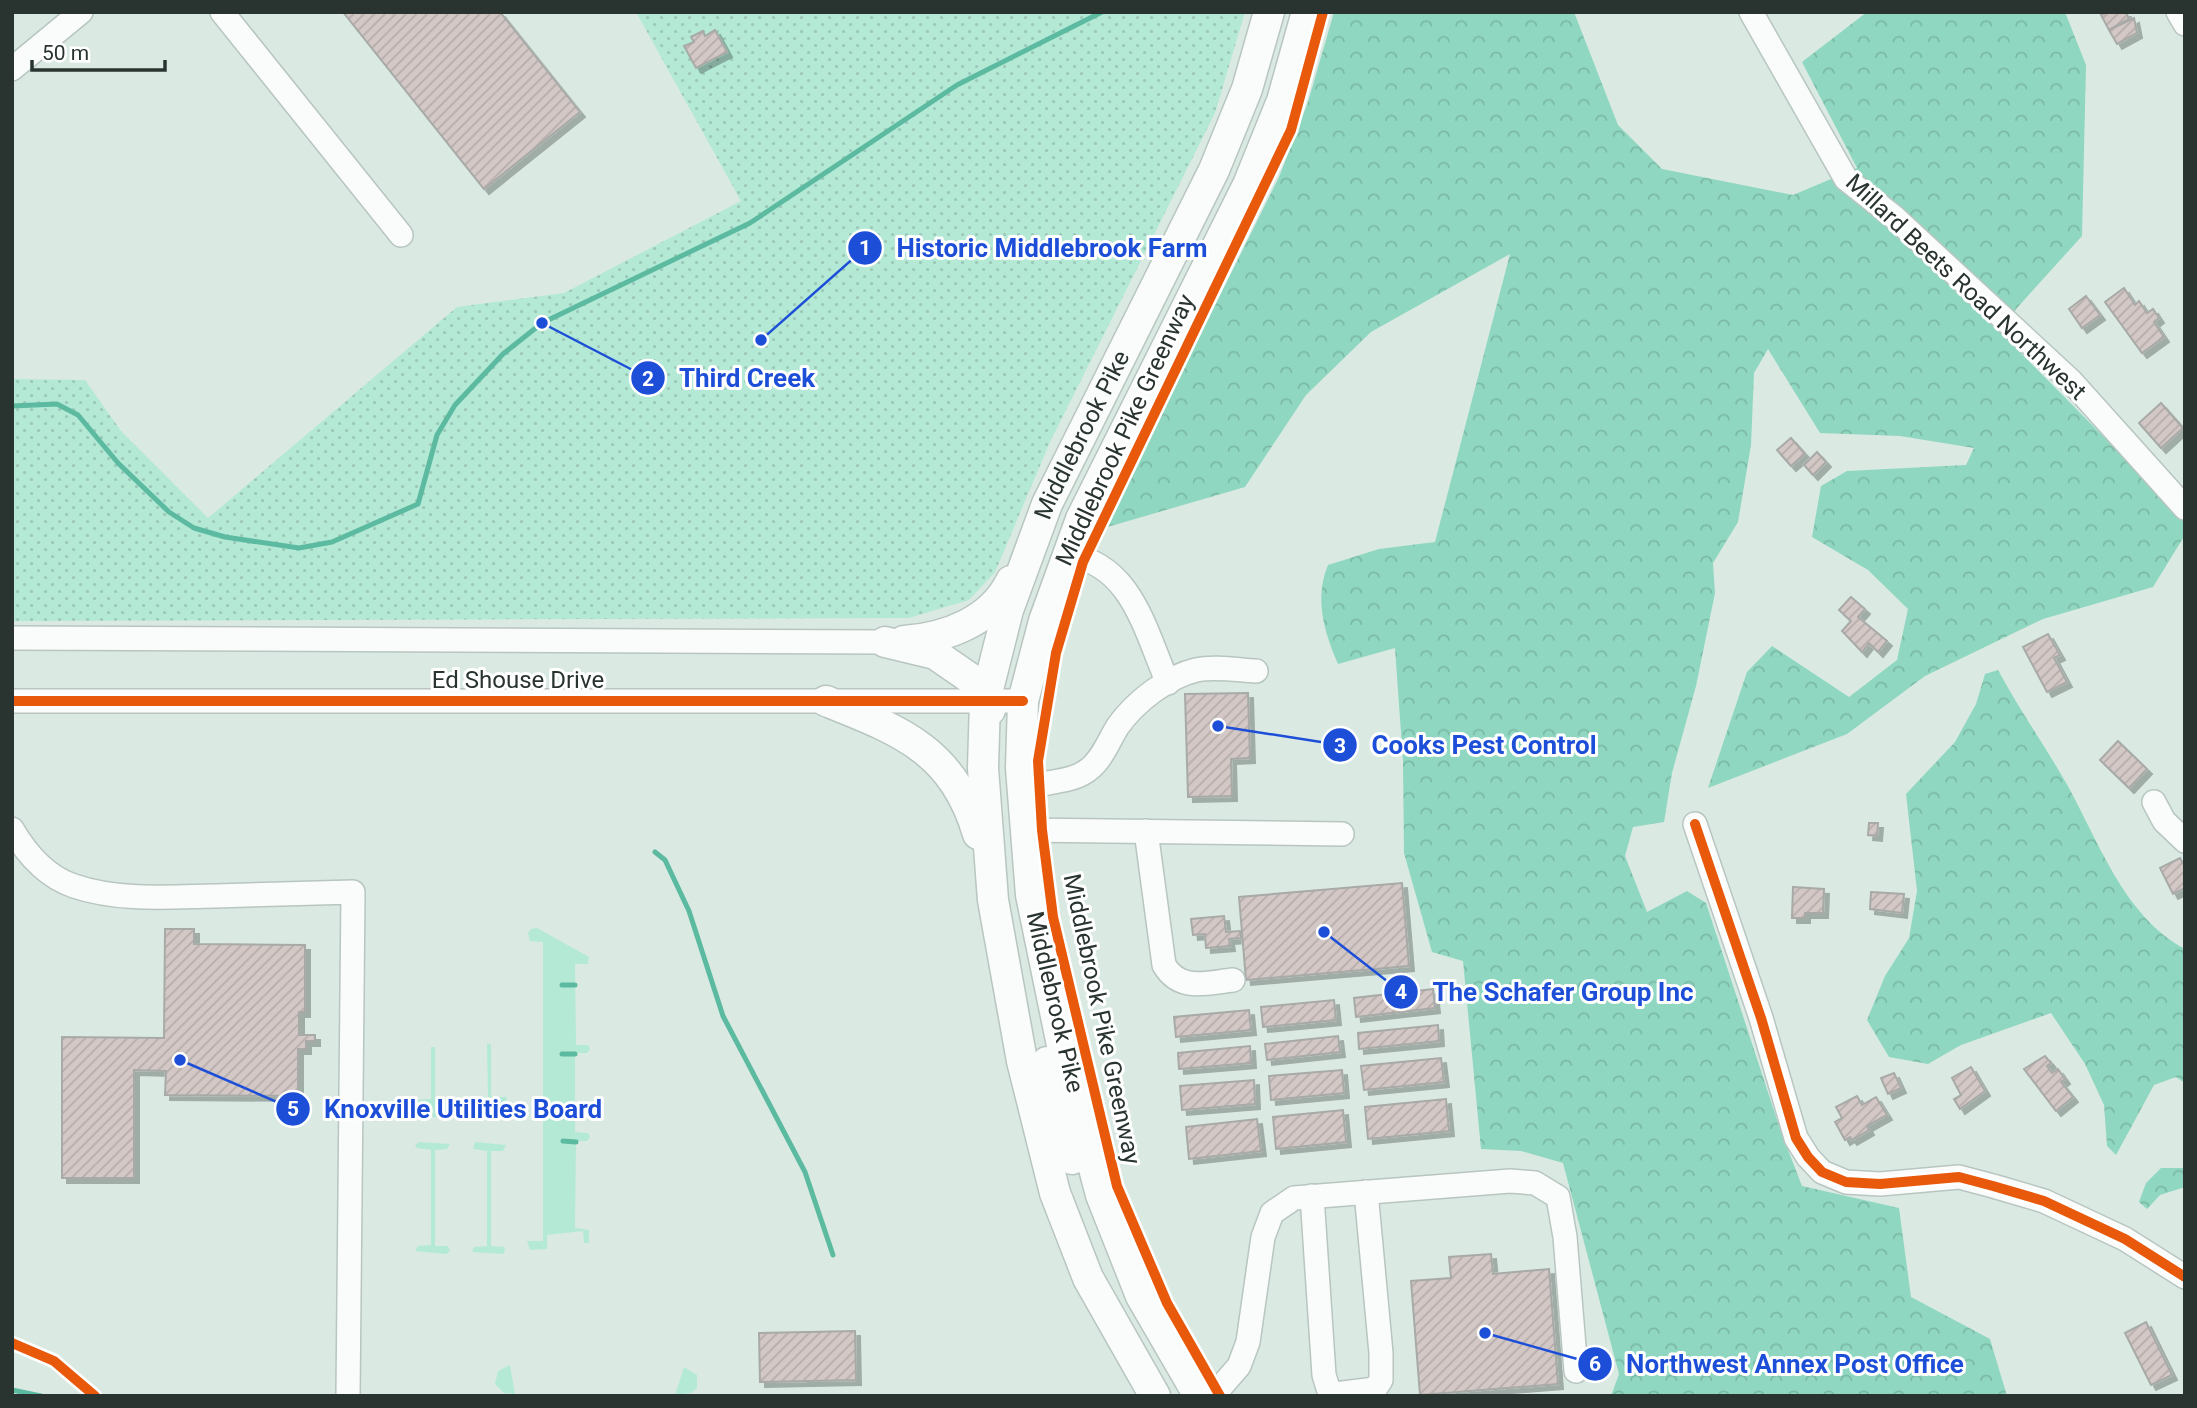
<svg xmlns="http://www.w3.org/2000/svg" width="2197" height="1408" font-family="Roboto,sans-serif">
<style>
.green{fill:#b4e9d6}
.forest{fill:url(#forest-crowns)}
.park{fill:url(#park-dots)}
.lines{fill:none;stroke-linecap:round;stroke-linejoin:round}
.stream{stroke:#5bba9f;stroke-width:5}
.building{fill:url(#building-hatch);stroke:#a8aaa8;stroke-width:2;filter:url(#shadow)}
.minor-casing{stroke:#b8c5c0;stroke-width:26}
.major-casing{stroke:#b8c5c0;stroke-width:33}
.minor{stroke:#f9fcfb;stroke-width:23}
.major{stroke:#f9fcfb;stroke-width:30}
.cycleway-casing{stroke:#fff;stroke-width:15}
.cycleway{stroke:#e8590c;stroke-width:10}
.labels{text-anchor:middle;stroke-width:6;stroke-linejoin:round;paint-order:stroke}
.street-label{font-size:24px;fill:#293430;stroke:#fff}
.leader{fill:none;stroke:#1d4ed8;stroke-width:2.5}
.callout-dot{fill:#1d4ed8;stroke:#fff;stroke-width:2.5}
.mark-label{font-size:21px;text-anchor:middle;font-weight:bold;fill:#fff}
.callout-label{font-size:26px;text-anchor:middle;font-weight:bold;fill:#1d4ed8;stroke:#fff;stroke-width:6;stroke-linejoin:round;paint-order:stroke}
</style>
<defs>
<pattern id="forest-crowns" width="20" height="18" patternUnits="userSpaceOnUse" patternTransform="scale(1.75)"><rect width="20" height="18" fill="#8fd7c0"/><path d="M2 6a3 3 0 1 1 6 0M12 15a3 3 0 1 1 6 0" fill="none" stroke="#7bb9a5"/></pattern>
<pattern id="park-dots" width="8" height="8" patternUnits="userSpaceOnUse" patternTransform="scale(1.75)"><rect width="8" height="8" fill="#b4e9d6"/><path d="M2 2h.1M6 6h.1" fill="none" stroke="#9bc8b8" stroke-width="1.8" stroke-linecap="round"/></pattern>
<pattern id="building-hatch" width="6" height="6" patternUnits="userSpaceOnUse" patternTransform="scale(1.75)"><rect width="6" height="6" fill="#d3c8c6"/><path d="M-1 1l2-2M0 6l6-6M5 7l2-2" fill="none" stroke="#b5acaa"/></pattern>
<filter id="shadow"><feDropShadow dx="5" dy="5" stdDeviation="0" flood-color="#0004"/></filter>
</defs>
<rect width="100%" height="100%" fill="#daeae3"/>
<!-- green -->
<g class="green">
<path d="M537 928 589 957 588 964H575L576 1045H588L590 1049 587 1053H575V1132L588 1133 590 1137 587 1141H576L575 1228 589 1230V1243H584L583 1231 547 1235V1249L530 1250 527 1241H543V942L530 941 528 933 531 929Z"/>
<path d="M487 1044H491V1097H507L503 1110 494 1115 479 1112 471 1097H488Z"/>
<path d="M431 1047H435V1099L451 1100 447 1113 438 1118 422 1115 415 1100 431 1099Z"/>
<path d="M419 1142 450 1144 447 1149 435 1150V1246H448L450 1251 446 1254 415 1251 418 1246 431 1245V1150L417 1148 415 1145Z"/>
<path d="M475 1142 506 1145 503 1151H491V1246L505 1247 504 1254 472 1252 474 1247 487 1246V1151L473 1149Z"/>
<path d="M510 1365 515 1394 504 1393 495 1384 498 1371Z"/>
<path d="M684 1367 697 1375V1388L691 1393 675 1395Z"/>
</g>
<!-- forest -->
<g class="forest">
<path d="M1334 12H1574L1618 125 1662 169 1793 195 1857 168 1802 62 1867 12H2065L2086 65 2082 236 2016 309 2004 336 2185 519V535L2153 587 2043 619 1925 676 1847 734 1708 788 1747 672 1772 646 1849 697 1897 660 1908 609 1868 570 1812 537 1821 486 1847 471 1966 465 1974 448 1900 436 1820 433 1768 349 1754 373 1751 445 1738 522 1713 563 1715 593 1696 686 1672 773 1664 822 1633 827 1625 856 1647 912 1687 891 1706 903 1780 1129 1802 1186 1899 1208 1911 1297 1990 1339 2007 1396H1611L1619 1374 1563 1163 1521 1151 1481 1149 1463 961 1432 952 1404 853 1403 761 1395 648 1338 664C1324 632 1314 598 1328 565L1379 549 1435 542 1510 254 1371 332 1306 395 1245 487 1104 528 1279 177 1308 102Z"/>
<path d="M1998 670C2019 709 2043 743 2065 781 2098 839 2123 916 2185 949V1083L2176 1077 2154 1085 2116 1155 2107 1146 2104 1105 2085 1064 2051 1013 1961 1045 1928 1064 1889 1057 1867 1020 1885 976 1909 938 1917 891 1906 794 1955 742 1976 704 1985 674Z"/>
<path d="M2161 1168H2185V1187L2160 1195 2147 1209 2139 1202 2146 1183Z"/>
</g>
<!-- park -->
<path class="park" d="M636 12H1245L1215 113 1050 442 995 572 969 600 909 618 12 621V379L85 380 121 431 208 518 457 307 564 293 741 201Z"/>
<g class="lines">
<!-- stream -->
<g class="stream">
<path d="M12 406 57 404 78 415 118 463 169 512 194 528 225 537 299 548 332 542 418 504 437 435 455 405 503 354 542 323 750 223 957 85 1102 12"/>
<path d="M655 852 665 860 689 911 723 1016 805 1172 833 1255"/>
<path d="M562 985H575"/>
<path d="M562 1054H575"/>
<path d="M563 1141 576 1142"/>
<path d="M12 1390 41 1396"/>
</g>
</g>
<!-- building -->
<g class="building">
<path d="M343 12H500L580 112 484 189Z"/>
<path d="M2107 12H2126L2129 19 2109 30 2101 15Z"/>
<path d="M2134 18 2137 33 2117 44 2109 30Z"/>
<path d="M715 30 727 52 696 68 684 46 694 42 691 37 703 31 705 36Z"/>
<path d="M2124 288 2135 305 2139 301 2147 313 2153 309 2159 318 2154 322 2164 337 2142 353 2105 302Z"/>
<path d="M2086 296 2100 315 2082 328 2069 309Z"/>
<path d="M2161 403 2183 428 2161 448 2139 423Z"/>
<path d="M1791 438 1805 454 1791 466 1777 450Z"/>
<path d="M1817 452 1826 462 1813 475 1804 465Z"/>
<path d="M1851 597 1865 609 1858 617 1887 641 1878 652 1869 643 1862 652 1842 631 1851 621 1839 610Z"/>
<path d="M2048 634 2060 655 2054 658 2067 682 2047 692 2023 647Z"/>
<path d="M1248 693 1250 758 1231 759 1232 796 1188 797 1185 694Z"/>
<path d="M2118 741 2147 769 2129 788 2100 760Z"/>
<path d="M1869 823H1878L1877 836 1868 835Z"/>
<path d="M2180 858 2185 867V888L2173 894 2160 868Z"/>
<path d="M1402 883 1409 966 1246 980 1239 897Z"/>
<path d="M1793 887 1824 889 1823 913H1805V918H1792Z"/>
<path d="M1871 892 1904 894 1902 913 1870 909Z"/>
<path d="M1224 916 1226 932 1240 931 1241 938 1229 939 1230 946 1206 948 1205 934 1193 935 1191 919Z"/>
<path d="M165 929H194V944L305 945V1012H299V1035H315V1041H306V1049H298V1096L165 1095 166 1071 134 1070V1178H62V1037L164 1038Z"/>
<path d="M1433 989 1435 1008 1356 1017 1354 998Z"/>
<path d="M1334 1000 1336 1020 1263 1027 1261 1007Z"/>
<path d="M1249 1010 1251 1030 1176 1037 1174 1017Z"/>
<path d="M1438 1025 1439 1041 1359 1049 1358 1033Z"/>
<path d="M1338 1036 1340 1052 1267 1060 1265 1044Z"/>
<path d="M1250 1046 1251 1063 1179 1069 1178 1053Z"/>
<path d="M2045 1056 2051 1063 2047 1066 2052 1073 2058 1069 2065 1079 2061 1082 2073 1097 2056 1111 2024 1069Z"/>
<path d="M1441 1058 1444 1082 1364 1090 1361 1066Z"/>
<path d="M1971 1067 1985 1091 1960 1109 1954 1099 1961 1095 1952 1078Z"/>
<path d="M1342 1070 1344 1093 1271 1100 1269 1076Z"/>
<path d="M1894 1073 1901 1088 1888 1094 1881 1078Z"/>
<path d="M1254 1080 1255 1104 1182 1110 1180 1086Z"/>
<path d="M1857 1096 1862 1105 1876 1097 1887 1115 1867 1126 1869 1130 1852 1140 1850 1137 1845 1140 1835 1122 1842 1118 1836 1107Z"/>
<path d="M1446 1099 1449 1131 1368 1139 1365 1107Z"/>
<path d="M1343 1110 1346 1142 1276 1149 1273 1117Z"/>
<path d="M1257 1119 1261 1151 1189 1159 1186 1127Z"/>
<path d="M1491 1254 1493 1274 1549 1269 1558 1384 1420 1395 1411 1281 1451 1278 1449 1257Z"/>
<path d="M2146 1322 2172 1375 2151 1385 2125 1333Z"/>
<path d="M855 1331 856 1380 760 1382 759 1333Z"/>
</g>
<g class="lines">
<defs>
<g id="minor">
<path d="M222 12 401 235"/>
<path d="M1751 12 1846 179 1894 217 2071 381 2185 508"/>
<path d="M2178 12 2185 24"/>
<path d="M12 69 81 12"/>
<path d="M1068 555C1132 564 1145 631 1168 683"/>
<path d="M12 638 885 642"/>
<path d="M12 701H1023"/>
<path d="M1022 791C1043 779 1068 785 1088 770 1102 760 1109 740 1118 726 1135 702 1167 677 1196 670 1214 666 1238 670 1256 671"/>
<path d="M2154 802 2164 821 2185 841"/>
<path d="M1695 824 1761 1018 1796 1138 1808 1157 1822 1172 1846 1182 1880 1184 1959 1177 1993 1186 2044 1201 2125 1239 2185 1277"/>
<path d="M12 829C26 853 47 877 74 886 118 901 167 897 213 896 260 895 307 893 353 892L348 1396"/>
<path d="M1025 830 1342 834"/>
<path d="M1146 831 1164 965C1180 992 1206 983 1233 980"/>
<path d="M1312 1196 1324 1375 1328 1388 1335 1394 1375 1389 1381 1380V1353L1366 1192"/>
<path d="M1213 1396 1239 1366 1248 1342 1263 1237 1272 1213 1294 1198 1510 1181 1535 1183 1558 1197 1565 1237 1576 1371"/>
</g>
<g id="major">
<path d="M904 641C946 638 992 621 1011 581"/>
<path d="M885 642 935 654 977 683 990 710"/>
<path d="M826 701C901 731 953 750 978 834"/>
<path d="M1047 1062 1072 1159"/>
<path id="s1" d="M1155 1396 1088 1278 1055 1193 1022 1061 993 900 983 768 985 701 1008 610 1047 504 1214 170 1247 89 1269 12"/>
<path d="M1199 1396 1141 1296 1101 1195 1064 1055 1031 895 1021 768 1023 701 1044 621 1081 519 1248 185 1282 101 1307 12"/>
</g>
</defs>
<!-- minor casing -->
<use href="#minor" class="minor-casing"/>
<!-- major casing -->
<use href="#major" class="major-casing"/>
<!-- minor -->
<use href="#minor" class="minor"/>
<!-- major -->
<use href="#major" class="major"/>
<defs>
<g id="cycleway">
<path d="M12 701H1023"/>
<path d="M1695 824 1761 1018 1796 1138 1808 1157 1822 1172 1846 1182 1880 1184 1959 1177 1993 1186 2044 1201 2125 1239 2185 1277"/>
<path d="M12 1343 54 1361 95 1396"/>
<path d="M1220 1396 1167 1303 1117 1186 1053 917 1042 830 1038 761 1056 653 1083 562 1291 130 1323 12"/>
</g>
</defs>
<!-- cycleway casing -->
<use href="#cycleway" class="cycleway-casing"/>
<!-- cycleway -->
<use href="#cycleway" class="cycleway"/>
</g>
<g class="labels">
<!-- street labels -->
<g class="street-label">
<text transform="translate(1966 287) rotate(43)" y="8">Millard Beets Road Northwest</text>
<text transform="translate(1125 430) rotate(-65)" y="8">Middlebrook Pike Greenway</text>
<text dy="8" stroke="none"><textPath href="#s1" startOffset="1010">Middlebrook Pike</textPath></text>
<text x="518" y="688">Ed Shouse Drive</text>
<text transform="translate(1055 1002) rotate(77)" y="8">Middlebrook Pike</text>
<text transform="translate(1102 1019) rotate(78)" y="8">Middlebrook Pike Greenway</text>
</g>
</g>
<!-- callouts -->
<path class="leader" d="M761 340L865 248M542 323L648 378M1218 726L1340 745M1324 932L1401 992M180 1060L293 1109M1485 1333L1595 1364"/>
<g class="callout-dot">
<circle cx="761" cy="340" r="7"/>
<circle cx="542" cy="323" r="7"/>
<circle cx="1218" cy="726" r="7"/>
<circle cx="1324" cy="932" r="7"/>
<circle cx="180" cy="1060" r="7"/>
<circle cx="1485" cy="1333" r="7"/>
<circle cx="865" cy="248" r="18"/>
<circle cx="648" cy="378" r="18"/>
<circle cx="1340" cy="745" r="18"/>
<circle cx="1401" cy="992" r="18"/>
<circle cx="293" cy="1109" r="18"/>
<circle cx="1595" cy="1364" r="18"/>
</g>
<g class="mark-label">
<text x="865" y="255">1</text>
<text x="648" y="386">2</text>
<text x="1340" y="753">3</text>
<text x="1401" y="999">4</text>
<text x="293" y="1116">5</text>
<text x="1595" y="1371">6</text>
</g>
<g class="callout-label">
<text x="1052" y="257">Historic Middlebrook Farm</text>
<text x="747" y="387">Third Creek</text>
<text x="1484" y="754">Cooks Pest Control</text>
<text x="1563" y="1001">The Schafer Group Inc</text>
<text x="463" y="1118">Knoxville Utilities Board</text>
<text x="1795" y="1373">Northwest Annex Post Office</text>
</g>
<!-- border -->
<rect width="2197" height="1408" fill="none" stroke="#293430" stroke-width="28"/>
<!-- scale -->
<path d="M32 60v10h133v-10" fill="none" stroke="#293430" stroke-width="3.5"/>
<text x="42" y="60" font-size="21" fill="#293430" stroke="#ffffff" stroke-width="5" paint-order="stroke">50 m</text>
</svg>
